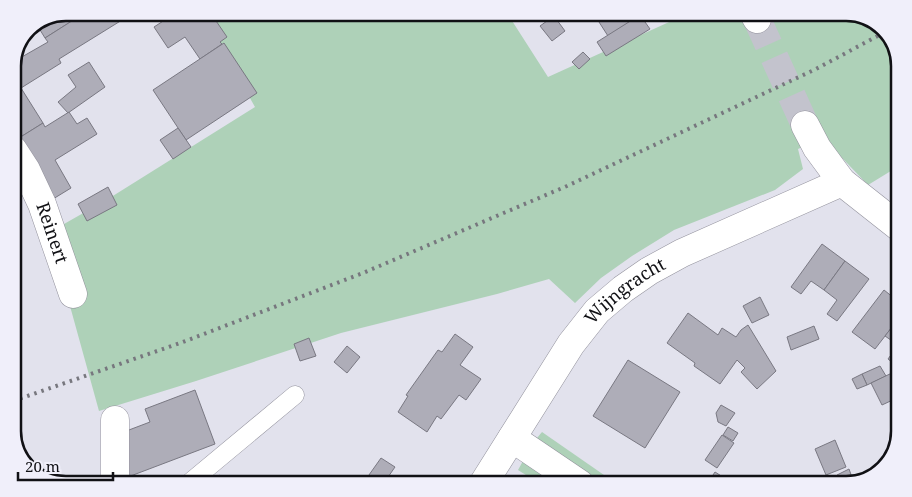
<svg xmlns="http://www.w3.org/2000/svg" width="912" height="497" font-family="'Noto Serif',serif">
<style>
.green{fill:#aed1b8}
.building{fill:#aeadb8;stroke:#797882}
.lines{fill:none;stroke-linecap:round;stroke-linejoin:round}
.minor-tunnel{stroke:#c3c3cd;stroke-width:28;stroke-dasharray:28 14;stroke-linecap:butt}
.service-casing{stroke:#93929d;stroke-width:19}
.minor-casing{stroke:#93929d;stroke-width:29}
.service{stroke:#fff;stroke-width:18}
.minor{stroke:#fff;stroke-width:28}
.rail{stroke:#77777e;stroke-width:4;stroke-dasharray:2.5 5;stroke-linecap:butt}
.labels{text-anchor:middle;stroke-width:4;stroke-linejoin:round;paint-order:stroke}
.street-label{font-size:18px;fill:#111115;stroke:#f0effa}
.rim{fill:none;stroke:#111115;stroke-width:2.5}
</style>
<rect width="100%" height="100%" fill="#e2e2ed"/>
<!-- green -->
<g class="green">
<path d="M202 13H507L548 77 689 13H845L872 20 891 37 899 63V166L868 185 823 138 798 149 803 169 775 190 674 230 632 256 601 278 575 303 549 279 497 294 341 333 196 381 99 411 49 230 64 224 108 199 255 107Z"/>
<path d="M542 432 617 484H604L537 438Z"/>
<path d="M523 461 558 484H540L518 470Z"/>
</g>
<!-- building -->
<g class="building">
<path d="M67 12H86L45 38 37 25Z"/>
<path d="M86 12H135L59 59 61 63 21 88 43 123 19 138 13 127V62L48 42 45 38Z"/>
<path d="M177 12H199L204 20 212 15 227 37 220 42 222 44 200 59 185 37 168 48 154 27Z"/>
<path d="M599 12H638L640 15 608 36 599 22 604 19Z"/>
<path d="M640 15 650 29 606 56 597 42Z"/>
<path d="M554 16 565 31 552 41 540 26Z"/>
<path d="M224 43 257 93 186 140 153 90Z"/>
<path d="M583 52 590 59 579 69 572 62Z"/>
<path d="M89 62 105 87 68 113 58 102 76 87 68 75Z"/>
<path d="M69 112 77 124 87 118 97 134 55 160 71 188 53 199 44 180 19 138 43 123 45 127Z"/>
<path d="M178 128 191 147 173 159 160 140Z"/>
<path d="M108 187 117 205 87 221 78 204Z"/>
<path d="M822 244 845 261 824 290 811 281 801 294 791 287Z"/>
<path d="M845 261 869 279 837 321 827 314 837 300 824 290Z"/>
<path d="M884 290 899 302V318L875 349 852 332Z"/>
<path d="M760 297 769 315 752 323 743 306Z"/>
<path d="M688 313 718 335 722 328 736 337 741 330 748 325 776 371 757 389 741 372 745 368 737 360 720 384 694 366 695 363 667 343Z"/>
<path d="M899 318V365L898 367 888 359 898 345 885 336Z"/>
<path d="M814 326 819 339 791 350 787 337Z"/>
<path d="M455 334 473 347 460 365 481 379 466 400 459 395 441 419 437 416 427 432 398 412 408 396 406 395 438 350 442 352Z"/>
<path d="M309 338 316 356 300 361 294 344Z"/>
<path d="M347 346 360 357 347 373 334 362Z"/>
<path d="M628 360 680 392 645 448 593 416Z"/>
<path d="M880 366 886 376 867 385 862 374Z"/>
<path d="M894 372 899 376V397L882 405 871 383Z"/>
<path d="M862 374 867 385 857 389 852 379Z"/>
<path d="M195 390 215 444 120 480 121 433 150 422 145 409Z"/>
<path d="M721 405 735 413 726 426 718 422 716 413Z"/>
<path d="M728 427 738 433 733 441 723 435Z"/>
<path d="M722 435 734 443 717 468 705 460Z"/>
<path d="M835 440 846 467 826 475 815 449Z"/>
<path d="M381 458 395 467 386 480 392 484H352L357 477 364 482Z"/>
<path d="M849 469 853 480 843 484H840L837 475Z"/>
<path d="M715 472 734 484H707Z"/>
<path d="M220 475 227 484H207Z"/>
</g>
<g class="lines">
<!-- minor-tunnel -->
<path class="minor-tunnel" d="M757 19 805 125"/>
<defs>
<path id="service" d="M188 484 295 395"/>
<g id="minor">
<path d="M753 12 757 19"/>
<path d="M805 125 817 148 842 182 899 227"/>
<path id="s1" d="M13 150 26 170 42 204 73 294"/>
<path d="M512 438 580 484"/>
<path d="M115 484V420"/>
<path id="s2" d="M483 484 571 344 597 311 623 289 649 271 682 253 842 182"/>
</g>
</defs>
<!-- service casing -->
<use href="#service" class="service-casing"/>
<!-- minor casing -->
<use href="#minor" class="minor-casing"/>
<!-- service -->
<use href="#service" class="service"/>
<!-- minor -->
<use href="#minor" class="minor"/>
<!-- rail -->
<path class="rail" d="M13 401 183 342 363 273 567 186 816 69 885 32"/>
</g>
<g class="labels">
<!-- street labels -->
<g class="street-label">
<text dy="6" stroke="none"><textPath href="#s1" startOffset="92">Reinert</textPath></text>
<text dy="6" stroke="none"><textPath href="#s2" startOffset="242">Wijngracht</textPath></text>
</g>
</g>
<!-- crop -->
<path d="M0 0H912V497H0ZM66 21H846A45 45 0 0 1 891 66V431A45 45 0 0 1 846 476H66A45 45 0 0 1 21 431V66A45 45 0 0 1 66 21Z" fill="#f0effa" fill-rule="evenodd"/>
<path class="rim" d="M66 21H846A45 45 0 0 1 891 66V431A45 45 0 0 1 846 476H66A45 45 0 0 1 21 431V66A45 45 0 0 1 66 21Z"/>
<!-- scale -->
<path d="M18 472v8h95v-8" fill="none" stroke="#111115" stroke-width="2.5"/>
<text x="25" y="472" font-size="15" fill="#111115" stroke="#f0effa" stroke-width="4" paint-order="stroke">20 m</text>
</svg>
